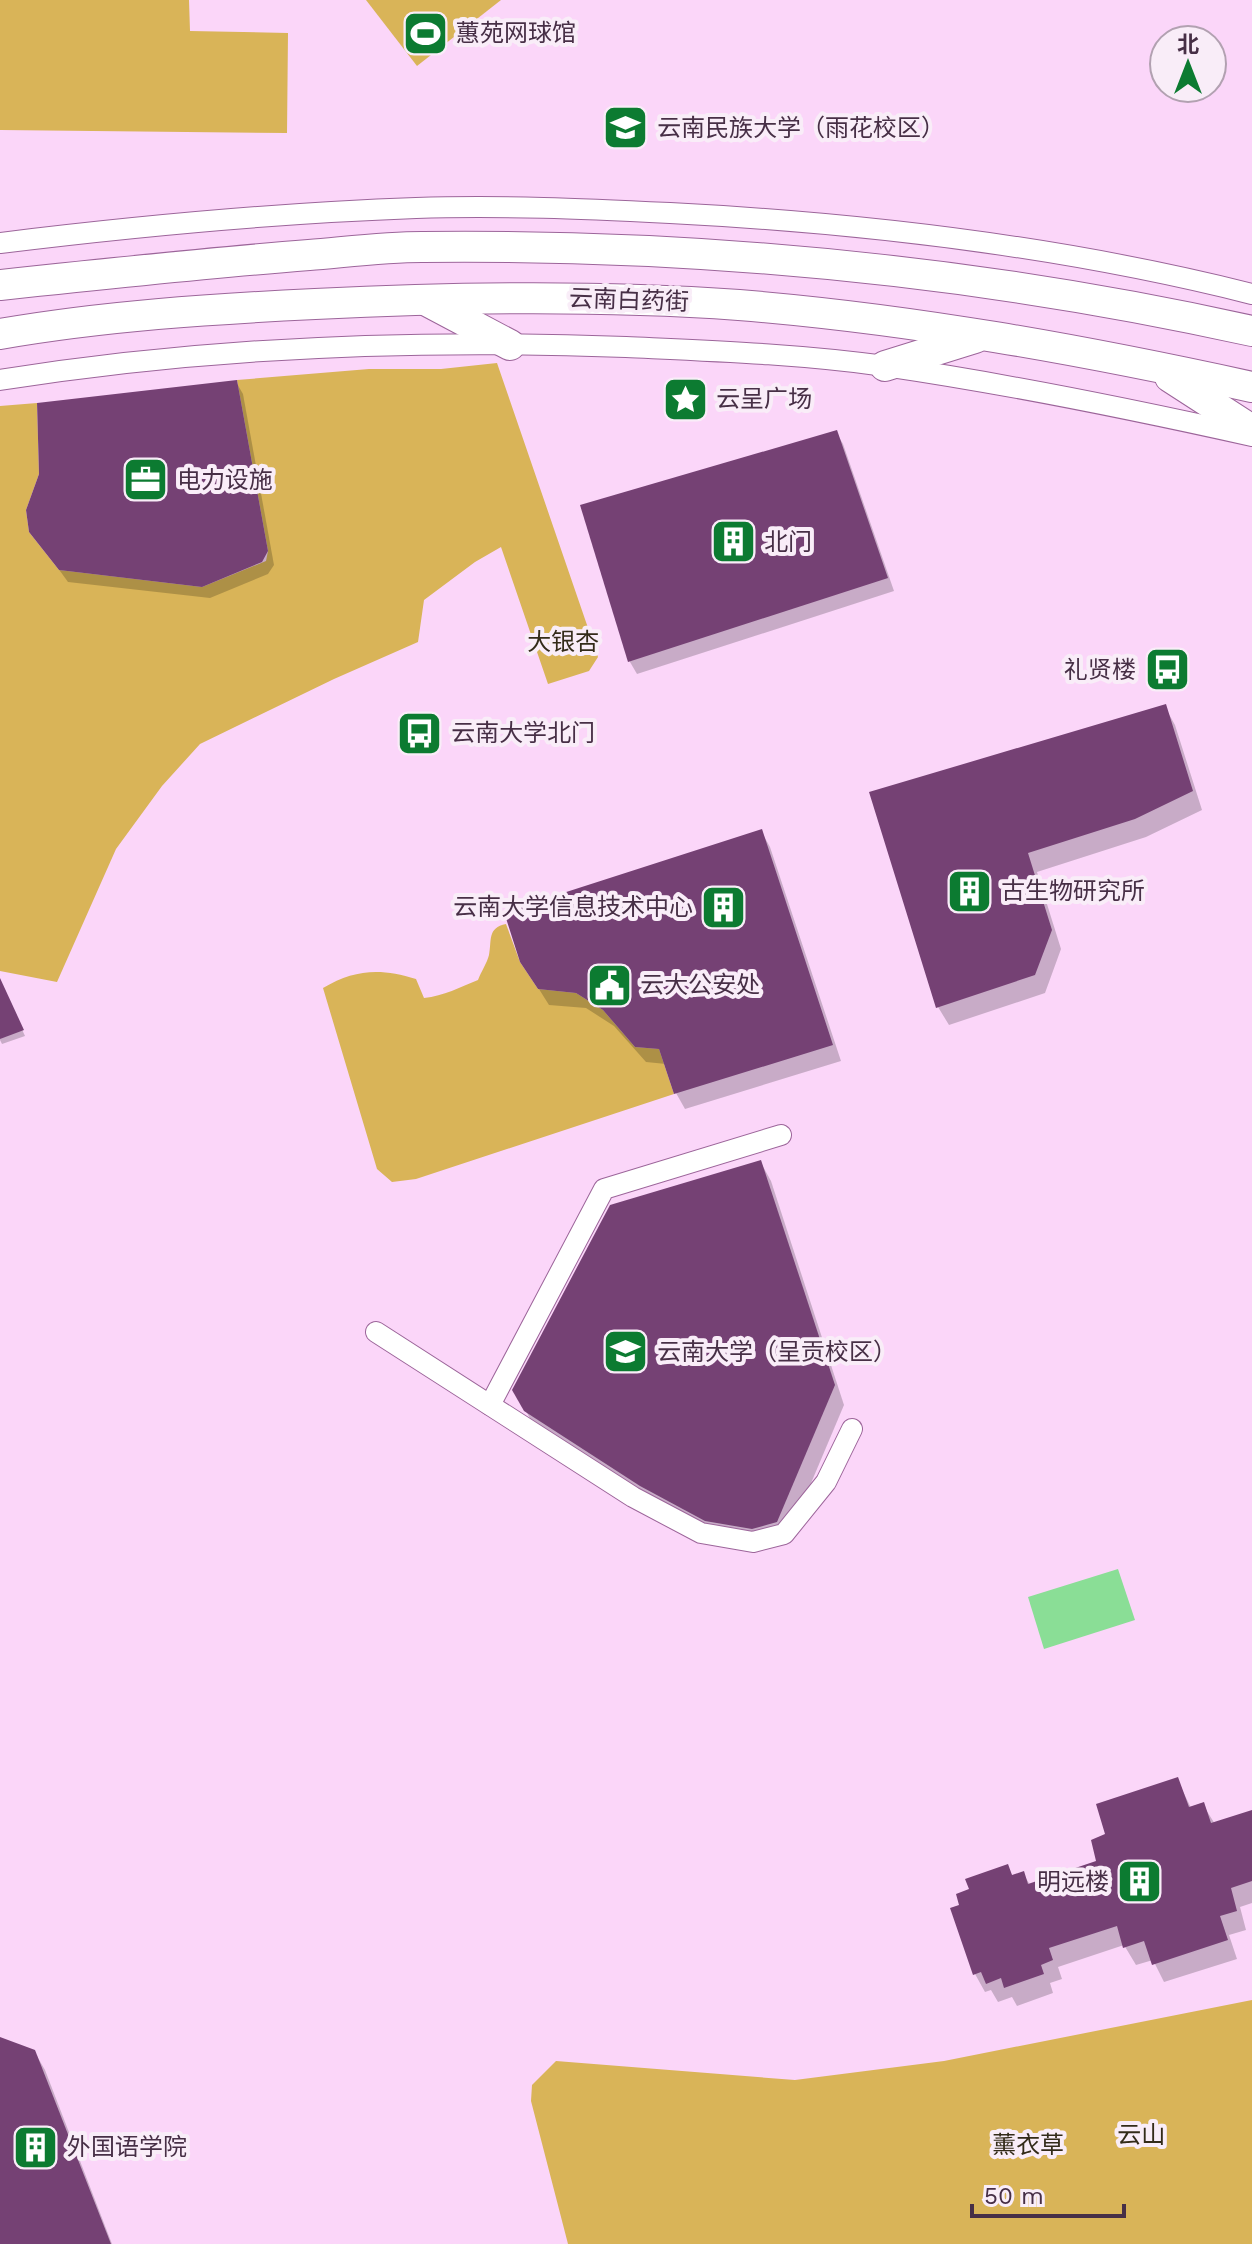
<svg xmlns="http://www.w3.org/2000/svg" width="1252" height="2244" font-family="'Work Sans','Noto Sans SC',sans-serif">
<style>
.green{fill:#d9b458}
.water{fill:#8ade96}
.shadow{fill:#0003}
.building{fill:#754174}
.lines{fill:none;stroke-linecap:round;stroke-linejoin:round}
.street-casing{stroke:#9c659a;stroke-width:22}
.primary-casing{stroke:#9c659a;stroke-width:32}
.street{stroke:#fff;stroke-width:20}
.primary{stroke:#fff;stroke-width:30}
.labels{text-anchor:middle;stroke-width:8;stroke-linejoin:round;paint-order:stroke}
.poi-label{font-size:24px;fill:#472f46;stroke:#f9edf8;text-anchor:start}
.street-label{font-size:24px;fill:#472f46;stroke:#f9edf8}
.park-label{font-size:24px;fill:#332b19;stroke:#f9edf8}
</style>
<rect width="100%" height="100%" fill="#fbd6f9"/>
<!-- green -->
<g class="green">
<path d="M0 0H189L190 31 288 33 287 133 0 130Z"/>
<path d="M366 0H501L417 66Z"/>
<path d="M497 363 598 657 589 671 548 684 501 547 475 562 424 600 418 642 334 679 200 744 162 786 116 849 57 982 0 971V406L37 403 39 474 26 510 29 532 59 570 202 587 266 561 268 551 237 380 369 369H441Z"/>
<path d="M506 924 520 962 538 989 576 993 603 1010 635 1047 659 1049 674 1094 416 1179 392 1182 377 1169 323 988C355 969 381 968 416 979L424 998C444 996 460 987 478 980 481 972 487 963 489 955 492 940 487 928 506 924Z"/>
<path d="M1252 2000V2244H568L531 2101 532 2085 556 2061 795 2080 944 2061Z"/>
</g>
<!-- water -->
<path class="water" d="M1118 1569 1135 1620 1044 1649 1028 1597Z"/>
<!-- shadow -->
<g class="shadow">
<path d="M236 382 243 394 274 565 268 574 210 598 68 582 31 531Z"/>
<path d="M836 432 843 444 894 591 637 674 630 662 583 507Z"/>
<path d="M1165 707 1175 725 1202 810 1146 837 1037 872 1061 949 1045 993 949 1025 938 1007 872 793Z"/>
<path d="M761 831 770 847 841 1061 685 1109 676 1093 666 1064 646 1062 614 1026 586 1008 549 1005 532 978Z"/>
<path d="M0 1003 11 1005 25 1036 2 1044 0 1040Z"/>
<path d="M761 1163 771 1181 844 1405 787 1540 717 1538 536 1430 515 1390Z"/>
<path d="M1177 1779 1191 1808 1203 1805 1215 1824 1252 1812V1903L1240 1907 1246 1930 1229 1935 1237 1959 1164 1982 1153 1960 1136 1965 1124 1945 1058 1967 1062 1979 1050 1983 1053 1993 1017 2006 1012 1997 998 2002 991 1990 985 1992 975 1974 961 1906 971 1891 1007 1866 1013 1877 1023 1873 1030 1885 1098 1862 1108 1835Z"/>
<path d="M0 2041 34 2051 45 2070 112 2244H0Z"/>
</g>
<!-- building -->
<g class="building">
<path d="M237 380 268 551 262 562 202 587 59 570 29 532 26 510 39 474 37 403Z"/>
<path d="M837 430 888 578 628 662 580 505Z"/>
<path d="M1166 704 1193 791 1135 819 1028 853 1052 930 1035 975 936 1008 869 792Z"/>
<path d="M762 829 833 1045 674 1094 659 1049 635 1047 603 1010 576 993 538 989 520 962 504 912Z"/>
<path d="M0 978 24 1030 0 1039Z"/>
<path d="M761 1160 835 1385 777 1522 752 1529 705 1521 640 1486 524 1411 512 1390 610 1205Z"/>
<path d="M1178 1777 1189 1807 1204 1802 1211 1823 1252 1810V1881L1231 1888 1237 1911 1220 1916 1228 1940 1152 1965 1144 1941 1123 1948 1117 1926 1049 1948 1053 1960 1041 1965 1044 1974 1004 1988 1001 1978 986 1984 981 1972 973 1975 950 1908 959 1905 956 1894 969 1889 965 1879 1008 1864 1012 1875 1024 1871 1028 1884 1096 1861 1091 1840 1105 1834 1096 1804Z"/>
<path d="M0 2037 35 2050 111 2244H0Z"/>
</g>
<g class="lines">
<defs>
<g id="street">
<path d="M0 243C138 226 277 213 416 208 501 205 586 209 670 213 865 223 1062 246 1252 294"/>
<path d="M0 380C206 347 417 339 626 347 712 351 799 354 885 366 1008 384 1131 409 1252 436"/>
<path d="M376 1332 633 1497 701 1533 753 1542 784 1534 826 1482 852 1429"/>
<path d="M490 1405 604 1189 781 1135"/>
</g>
<g id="primary">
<path d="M0 285C103 274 206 263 309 255 346 252 385 247 422 247 700 244 981 271 1252 331"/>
<path d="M427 301 510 345"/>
<path d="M0 334C104 316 210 309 315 304 457 297 598 295 739 305 912 319 1083 350 1252 387"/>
<path d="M885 366 975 338"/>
<path d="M1170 377 1252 430"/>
</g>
</defs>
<!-- street casing -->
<use href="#street" class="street-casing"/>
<!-- primary casing -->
<use href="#primary" class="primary-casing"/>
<!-- street -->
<use href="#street" class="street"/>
<!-- primary -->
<use href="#primary" class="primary"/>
</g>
<!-- icons -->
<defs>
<symbol id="stadium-square" viewBox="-11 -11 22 22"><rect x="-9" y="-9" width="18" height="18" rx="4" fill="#0c7b31" stroke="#f9edf8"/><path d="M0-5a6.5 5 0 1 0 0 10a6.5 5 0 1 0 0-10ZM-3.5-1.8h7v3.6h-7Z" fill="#fff"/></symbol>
<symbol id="university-square" viewBox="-11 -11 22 22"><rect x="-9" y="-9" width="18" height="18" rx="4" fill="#0c7b31" stroke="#f9edf8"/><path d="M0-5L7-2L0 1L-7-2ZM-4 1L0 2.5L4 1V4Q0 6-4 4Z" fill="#fff"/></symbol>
<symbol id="sight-square" viewBox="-11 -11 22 22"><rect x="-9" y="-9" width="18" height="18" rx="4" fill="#0c7b31" stroke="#f9edf8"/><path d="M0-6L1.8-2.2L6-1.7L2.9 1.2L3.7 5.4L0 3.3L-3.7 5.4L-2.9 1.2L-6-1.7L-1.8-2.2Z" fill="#fff"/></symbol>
<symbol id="office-square" viewBox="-11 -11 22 22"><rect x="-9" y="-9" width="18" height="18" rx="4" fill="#0c7b31" stroke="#f9edf8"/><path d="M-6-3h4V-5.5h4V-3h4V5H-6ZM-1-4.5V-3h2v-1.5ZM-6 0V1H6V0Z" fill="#fff"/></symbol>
<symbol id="building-square" viewBox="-11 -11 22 22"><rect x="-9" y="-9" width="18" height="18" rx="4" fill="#0c7b31" stroke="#f9edf8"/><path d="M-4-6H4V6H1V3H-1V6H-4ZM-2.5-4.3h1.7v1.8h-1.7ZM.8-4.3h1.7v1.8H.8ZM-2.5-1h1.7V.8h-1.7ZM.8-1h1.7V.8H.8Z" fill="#fff"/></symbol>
<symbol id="bus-square" viewBox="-11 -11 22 22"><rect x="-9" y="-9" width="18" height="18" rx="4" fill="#0c7b31" stroke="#f9edf8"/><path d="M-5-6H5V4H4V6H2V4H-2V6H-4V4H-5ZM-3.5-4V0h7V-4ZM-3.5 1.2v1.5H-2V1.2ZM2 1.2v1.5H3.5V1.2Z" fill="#fff"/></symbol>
<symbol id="civic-square" viewBox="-11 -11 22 22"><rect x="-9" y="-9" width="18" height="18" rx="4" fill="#0c7b31" stroke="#f9edf8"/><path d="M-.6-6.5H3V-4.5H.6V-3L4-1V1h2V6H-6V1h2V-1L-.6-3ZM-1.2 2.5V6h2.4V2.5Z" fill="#fff"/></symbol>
</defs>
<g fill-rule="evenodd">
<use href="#stadium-square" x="400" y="8" width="51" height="51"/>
<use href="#university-square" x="600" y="102" width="51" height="51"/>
<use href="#sight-square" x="660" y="374" width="51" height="51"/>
<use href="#office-square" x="120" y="454" width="51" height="51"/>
<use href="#building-square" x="708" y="516" width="51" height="51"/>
<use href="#bus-square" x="1142" y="644" width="51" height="51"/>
<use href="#bus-square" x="394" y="708" width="51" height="51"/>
<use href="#building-square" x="944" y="866" width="51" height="51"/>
<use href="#building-square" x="698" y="882" width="51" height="51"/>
<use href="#civic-square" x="584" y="960" width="51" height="51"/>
<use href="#university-square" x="600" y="1326" width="51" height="51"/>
<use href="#building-square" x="1114" y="1856" width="51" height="51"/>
<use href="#building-square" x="10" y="2122" width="51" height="51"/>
</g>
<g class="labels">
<!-- poi labels -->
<g class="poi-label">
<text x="456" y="41">蕙苑网球馆</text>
<text x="657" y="136">云南民族大学（雨花校区）</text>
<text x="716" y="407">云呈广场</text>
<text x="177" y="488">电力设施</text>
<text x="764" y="550">北门</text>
<text x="1136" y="678" text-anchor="end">礼贤楼</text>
<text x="451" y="741">云南大学北门</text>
<text x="1001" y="899">古生物研究所</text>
<text x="693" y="915" text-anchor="end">云南大学信息技术中心</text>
<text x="640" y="993">云大公安处</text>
<text x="657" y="1360">云南大学（呈贡校区）</text>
<text x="1109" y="1890" text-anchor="end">明远楼</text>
<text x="67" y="2155">外国语学院</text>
</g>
<!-- street labels -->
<g class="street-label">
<text transform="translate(629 300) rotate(2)" y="8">云南白药街</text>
</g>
<!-- park labels -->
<g class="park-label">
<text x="563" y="650">大银杏</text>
<text x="1141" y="2143">云山</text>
<text x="1028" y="2153">薰衣草</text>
</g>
</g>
<!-- north arrow -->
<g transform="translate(1188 64)"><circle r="38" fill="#f9edf8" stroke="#b2a1b1" stroke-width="2"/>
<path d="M0-6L14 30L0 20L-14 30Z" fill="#0c7b31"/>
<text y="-12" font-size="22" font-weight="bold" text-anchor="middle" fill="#472f46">北</text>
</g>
<!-- scale -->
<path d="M972 2204v12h152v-12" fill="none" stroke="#472f46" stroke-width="4"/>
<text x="984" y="2204" font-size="24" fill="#472f46" stroke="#f9edf8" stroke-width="6" paint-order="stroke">50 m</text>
</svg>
